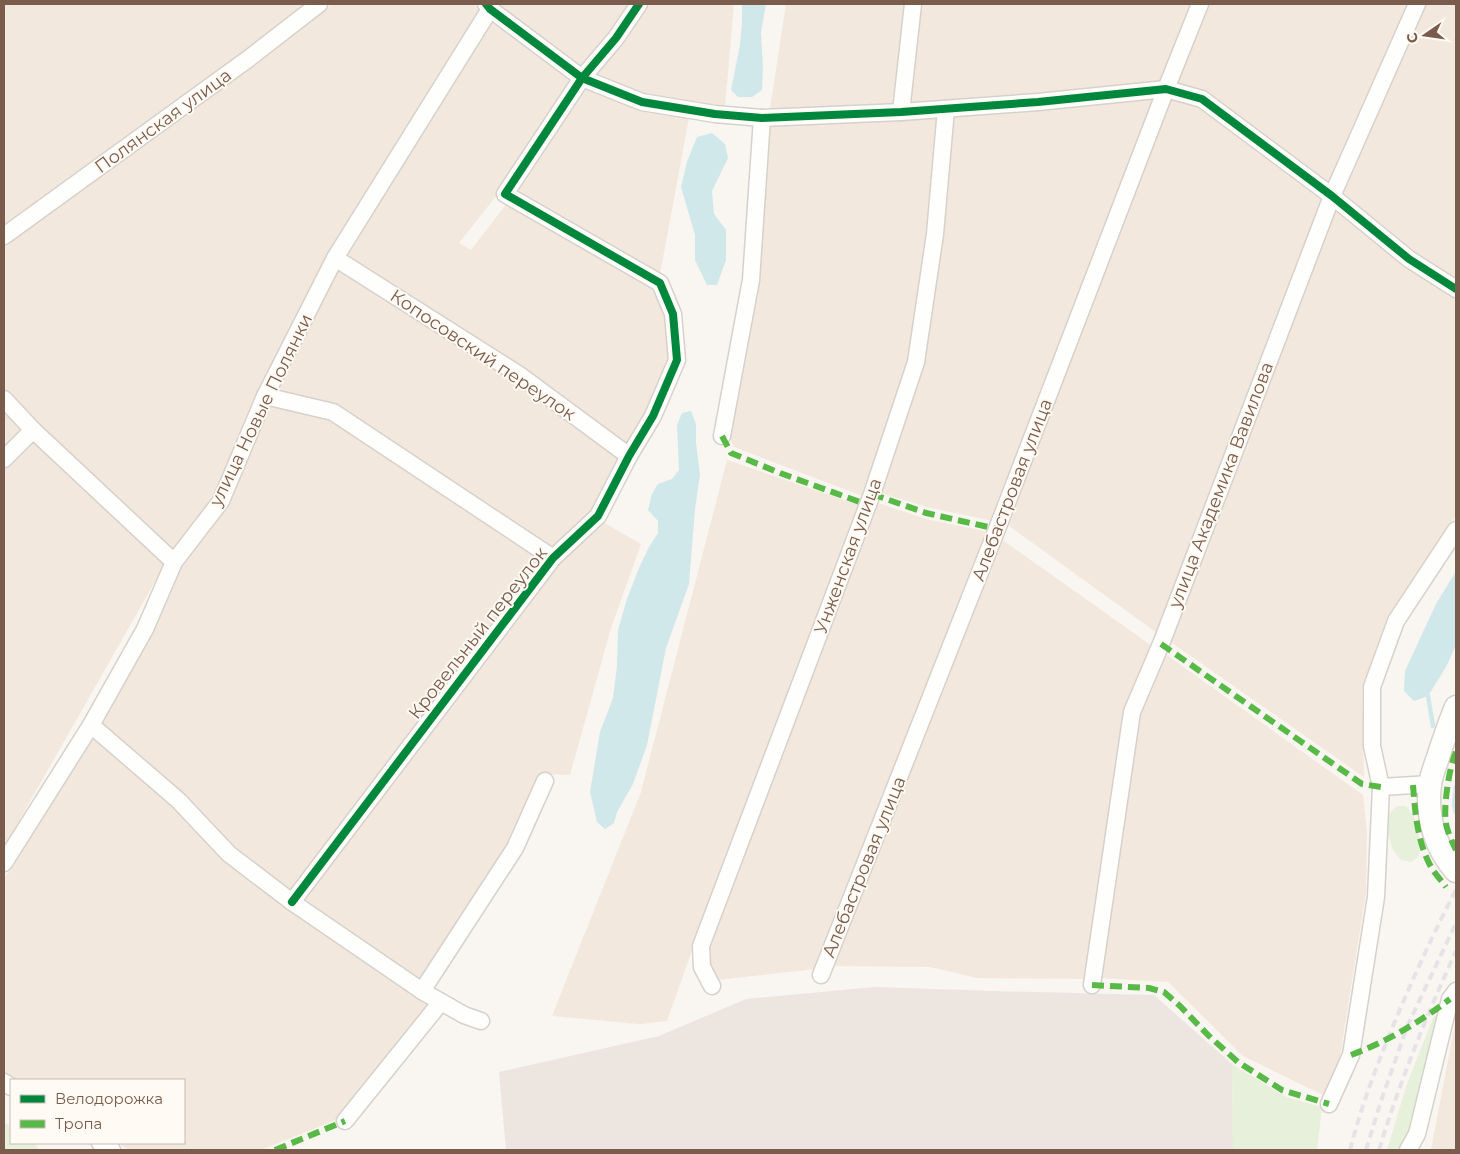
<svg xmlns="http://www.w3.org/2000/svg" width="1460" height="1154" font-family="Montserrat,sans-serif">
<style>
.residential{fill:#f2e8de}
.industrial{fill:#ede5e0}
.green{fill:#e7f0db}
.water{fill:#d0e8ea}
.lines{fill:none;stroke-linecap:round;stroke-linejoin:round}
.stream{stroke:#d0e8ea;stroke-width:4.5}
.street-casing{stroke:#d7d1cb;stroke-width:19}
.secondary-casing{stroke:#d9d2cb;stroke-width:25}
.street{stroke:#fefefd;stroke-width:16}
.secondary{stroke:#fefefd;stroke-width:22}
.rail{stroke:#e6e3e7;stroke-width:4;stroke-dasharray:8 5;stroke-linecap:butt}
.quiet{stroke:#58b947;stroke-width:6;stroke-dasharray:12 6;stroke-linecap:butt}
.cycleway-casing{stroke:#fffaf3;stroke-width:11}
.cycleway{stroke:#00873e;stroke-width:8}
.labels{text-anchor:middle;stroke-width:4;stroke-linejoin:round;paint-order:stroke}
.street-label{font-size:18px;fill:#7a5c4d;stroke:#fffaf3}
</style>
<rect width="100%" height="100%" fill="#f9f5f0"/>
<!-- residential -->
<g class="residential">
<path d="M4 4H307L240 56 4 227Z"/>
<path d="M332 4H474L479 10 334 245 255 400 213 499 172 553 35 424 4 390V246L248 70Z"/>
<path d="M494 4H628L583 70Z"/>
<path d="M647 4H734L725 106 643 93 594 75 620 45Z"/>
<path d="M786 4H907L896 104 770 109Z"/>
<path d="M918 4H1192L1160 82 1040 95 906 105Z"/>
<path d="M1205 4H1409L1330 189 1173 84Z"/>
<path d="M1423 4H1456V283L1410 254 1338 195Z"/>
<path d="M491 18 572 81 501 190 459 243 471 250 508 202 654 288 666 316 670 360 649 410 626 448 342 256Z"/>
<path d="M584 86 639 109 689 118 660 274 515 192Z"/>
<path d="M1157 97 993 521 927 507 878 492 922 364 951 115Z"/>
<path d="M1168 97 1199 105 1324 199 1157 633 1005 523Z"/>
<path d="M940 115 929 237 908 363 865 497 734 447 727 433 766 125Z"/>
<path d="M1335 205 1404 263 1456 297V516L1387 618 1362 688 1364 777 1169 641Z"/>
<path d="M338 265 513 376 622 458 593 514 551 552 336 408 272 393Z"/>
<path d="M268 403 332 419 545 558 290 894 231 849 98 724 179 565Z"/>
<path d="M4 411 17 425 165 564 4 847Z"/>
<path d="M727 460 862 506 696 939 667 1021 639 1024 552 1016 641 792Z"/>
<path d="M875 502 926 519 989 532 816 969 718 980 708 966 706 943Z"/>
<path d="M601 521 641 544 611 628 570 775 543 774 510 848 421 980 301 901 555 562Z"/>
<path d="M997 536 1152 646 1086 979 977 978 930 967 831 966Z"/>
<path d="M1164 653 1363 795 1367 833 1366 892 1340 1057 1323 1095 1243 1056 1168 982 1100 978 1141 713Z"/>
<path d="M93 735 168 803 220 856 281 905 429 1005 343 1117 261 1150H129L117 1143H184V1080H17L4 1072V878L13 867Z"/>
<path d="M1456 1018V1150H1431Z"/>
</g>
<!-- industrial -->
<path class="industrial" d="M875 987 992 991 1154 995 1232 1064 1233 1150H506L499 1072 659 1036 746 999Z"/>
<!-- green -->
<g class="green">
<path d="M1397 806H1406L1414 816 1421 846 1418 857 1411 862 1401 860 1393 850 1387 830 1389 814Z"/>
<path d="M1444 1009 1410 1139 1403 1150H1387L1406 1087 1433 1018Z"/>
<path d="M1232 1064 1286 1097 1322 1107 1317 1150H1233Z"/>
<path d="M4 1123 11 1125V1143H33L40 1150H4Z"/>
</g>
<!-- water -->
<g class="water">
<path d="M742 4H766L761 32 763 68 762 90 752 97H738L731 90 740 45 742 22Z"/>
<path d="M712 133 725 144 728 158 712 191 714 214 726 230V260L717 285H707L695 260V235L681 187 687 162 697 137Z"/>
<path d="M691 411 696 424V443L700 475 695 509 689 584 666 648 647 745 633 784 617 812 614 823 605 829 597 822 590 792 600 732 613 698 617 666 618 630 627 599 639 568 649 547 658 533V521L648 510 652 494 658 484 672 479 679 470 677 425 682 413Z"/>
<path d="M1456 571V645L1446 667 1428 696 1414 701 1404 691 1405 671 1436 604Z"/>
</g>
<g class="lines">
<!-- stream -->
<g class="stream">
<path d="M1428 696 1433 726"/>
<path d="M1456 787 1454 805 1456 813"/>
</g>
<defs>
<g id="street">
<path d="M486 4 490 9 582 78 642 102 715 114 762 118 901 112 1038 102 1166 89 1202 99 1332 196 1409 259 1456 289"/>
<path d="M901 112 913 4"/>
<path d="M4 236 248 59 319 4"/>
<path d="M335 258 518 374 629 456"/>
<path d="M265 396 333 412 553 558"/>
<path d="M4 399 33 430 174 562"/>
<path d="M722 436 751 280 762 118"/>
<path d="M4 459 33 430"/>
<path d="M91 725 178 800 229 854 292 902 422 991 464 1015 481 1021"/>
<path d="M1381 787 1430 784"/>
<path d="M4 863 91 725 145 629 174 562 221 501 265 396 335 258 490 9"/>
<path d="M292 902 553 558 598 516 629 456 653 416 677 360 673 314 660 283 505 194 582 78 616 38 639 4"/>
<path d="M821 975 997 529 1166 89 1200 4"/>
<path d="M1092 985 1132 712 1161 644 1332 196 1417 4"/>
<path d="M712 986 702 967 701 946 872 494 916 362 935 234 946 109"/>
<path d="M422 991 515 848 545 781"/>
<path d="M4 1082 11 1087"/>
<path d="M1329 1104 1351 1055 1376 897 1381 787 1372 746V687L1396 621 1456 530"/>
<path d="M345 1121 441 1002"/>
<path d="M100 1143 112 1150"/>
<path d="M1408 1150 1417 1134 1450 999 1456 991"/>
</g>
<path id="secondary" d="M1456 707C1450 721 1445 736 1440 751 1437 762 1431 774 1430 785 1426 816 1435 848 1456 871"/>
</defs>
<!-- street casing -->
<use href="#street" class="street-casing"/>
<!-- secondary casing -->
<use href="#secondary" class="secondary-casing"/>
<!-- street -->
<use href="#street" class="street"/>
<!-- secondary -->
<use href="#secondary" class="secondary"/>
<!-- rail -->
<g class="rail">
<path d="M1350 1150C1363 1099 1383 1049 1404 1000 1420 963 1437 926 1456 890"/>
<path d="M1366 1150 1381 1101 1407 1027 1456 923"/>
<path d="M1379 1150C1400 1081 1426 1017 1456 951"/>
</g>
<!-- quiet -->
<g class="quiet">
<path d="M722 436 731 453 780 473 868 505"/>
<path d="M872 494 926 513 997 529"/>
<path d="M1161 644 1362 784 1381 787"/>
<path d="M1456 752C1449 767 1443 808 1446 824 1448 833 1452 842 1456 850"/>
<path d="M1413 785C1415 811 1417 840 1430 865 1434 873 1441 880 1446 887"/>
<path d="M1092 985 1149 988 1164 992 1180 1006 1209 1036 1238 1062 1282 1090 1329 1104"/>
<path d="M1351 1055C1386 1042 1420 1022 1450 999"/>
<path d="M275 1150 345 1121"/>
</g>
<defs>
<g id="cycleway">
<path d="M486 4 490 9 582 78 642 102 715 114 762 118 901 112 1038 102 1166 89 1202 99 1332 196 1409 259 1456 289"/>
<path d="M292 902 553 558 598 516 629 456 653 416 677 360 673 314 660 283 505 194 582 78 616 38 639 4"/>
</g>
</defs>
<!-- cycleway casing -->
<use href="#cycleway" class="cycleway-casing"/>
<!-- cycleway -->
<use href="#cycleway" class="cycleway"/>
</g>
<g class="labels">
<!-- street labels -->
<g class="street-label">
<text transform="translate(163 121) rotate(-36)" y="6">Полянская улица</text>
<text transform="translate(483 355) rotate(34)" y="6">Копосовский переулок</text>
<text transform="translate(261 410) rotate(-64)" y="6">улица Новые Полянки</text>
<text transform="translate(1221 485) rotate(-69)" y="6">улица Академика Вавилова</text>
<text transform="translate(1012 490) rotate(-69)" y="6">Алебастровая улица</text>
<text transform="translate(848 556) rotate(-70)" y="6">Унженская улица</text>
<text transform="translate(478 633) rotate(-52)" y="6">Кровельный переулок</text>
<text transform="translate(864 867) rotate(-68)" y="6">Алебастровая улица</text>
</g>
</g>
<!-- border -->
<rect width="1460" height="1154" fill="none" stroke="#7a5c4d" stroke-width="10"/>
<!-- legend -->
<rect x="10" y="1079" width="175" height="65" fill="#fffaf3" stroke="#cabbb1"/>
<rect x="20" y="1095" width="25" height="8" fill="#00873e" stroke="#cabbb1"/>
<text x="55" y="1104" font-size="15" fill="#7a5c4d">Велодорожка</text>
<rect x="20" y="1120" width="25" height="8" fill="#58b947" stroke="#cabbb1"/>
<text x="55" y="1129" font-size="15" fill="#7a5c4d">Тропа</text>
<!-- north arrow -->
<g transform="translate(1425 35) rotate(257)" stroke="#fffaf3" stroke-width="4" paint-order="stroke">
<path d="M0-4L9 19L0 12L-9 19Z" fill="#7a5c4d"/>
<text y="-8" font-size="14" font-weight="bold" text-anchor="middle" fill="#7a5c4d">С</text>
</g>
</svg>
